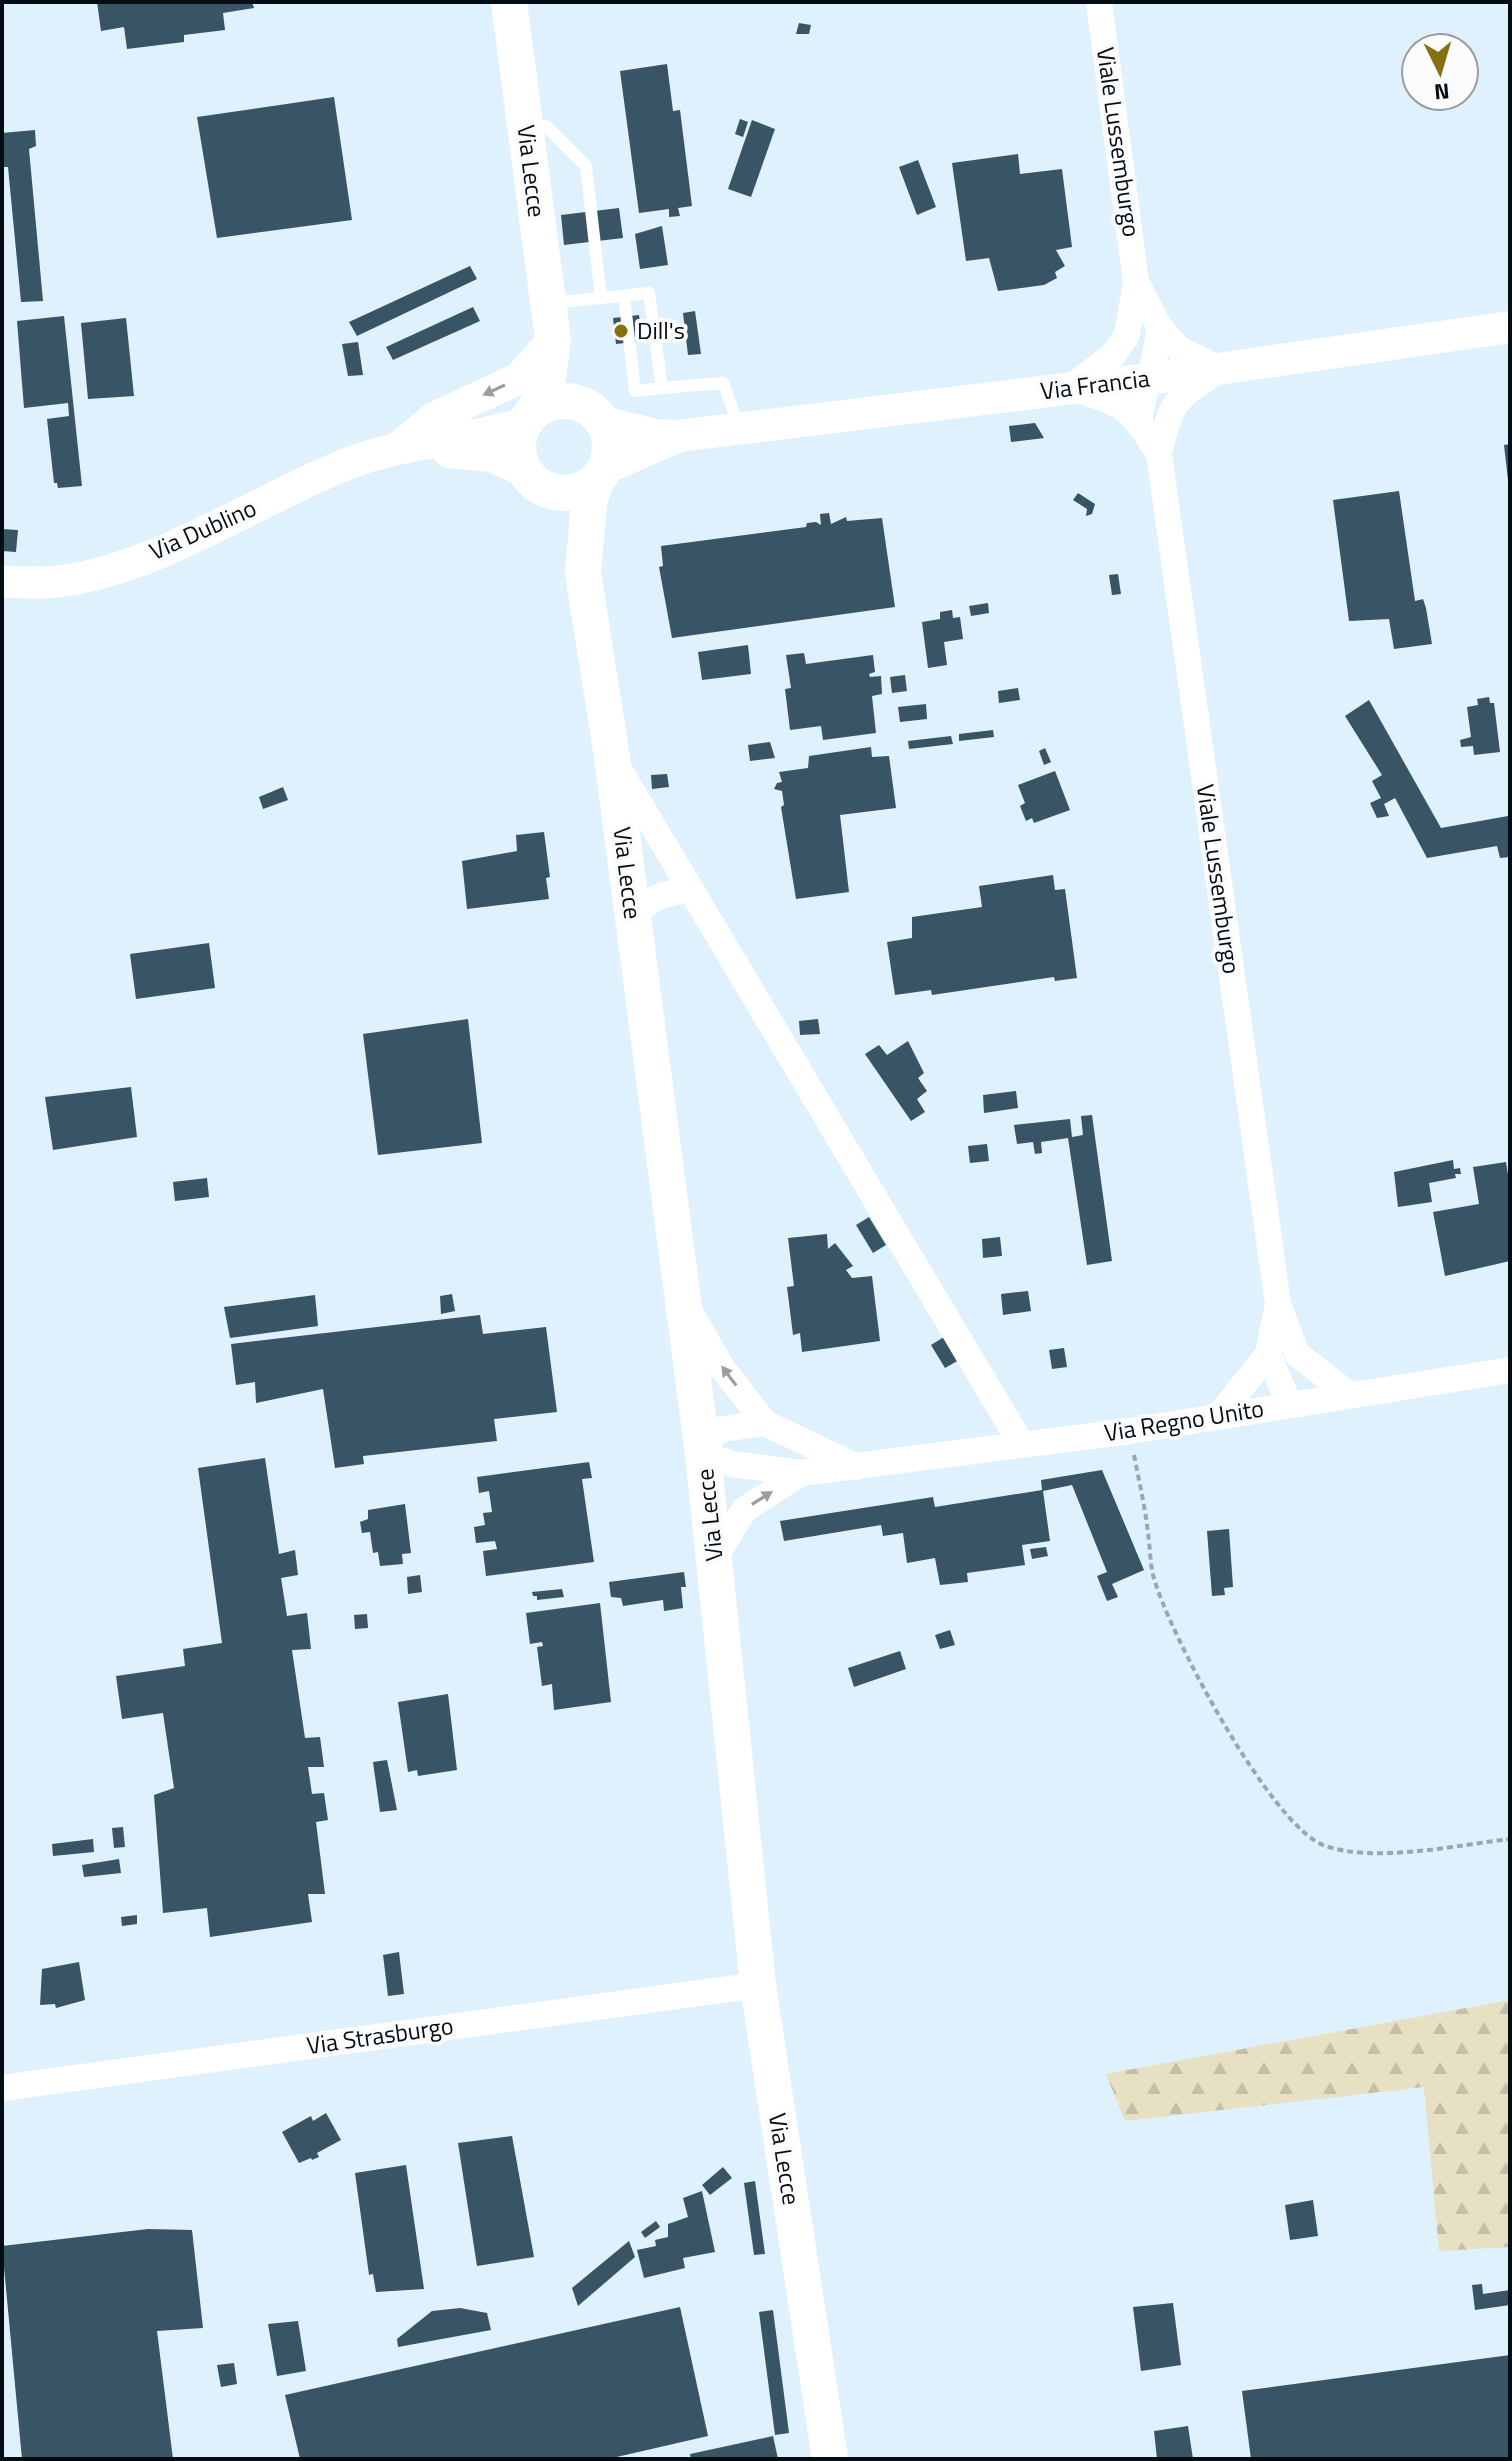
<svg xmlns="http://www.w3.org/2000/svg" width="1512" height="2461" font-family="'Titillium Web',sans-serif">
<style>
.forest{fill:url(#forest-firs)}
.building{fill:#395464}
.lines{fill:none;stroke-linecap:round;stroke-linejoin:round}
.path{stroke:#98a7b2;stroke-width:4;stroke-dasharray:6 4;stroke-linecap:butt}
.service{stroke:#fff;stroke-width:12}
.minor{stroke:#fff;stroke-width:26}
.tertiary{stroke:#fff;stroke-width:32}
.secondary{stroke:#fff;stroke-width:36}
.oneway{fill:#9b9ea1}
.poi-dot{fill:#857112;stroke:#fbfbfb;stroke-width:3}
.labels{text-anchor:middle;stroke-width:8;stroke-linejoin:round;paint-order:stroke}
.street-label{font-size:24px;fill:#040d14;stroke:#fbfbfb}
.poi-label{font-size:24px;fill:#040d14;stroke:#fbfbfb;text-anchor:start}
</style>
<defs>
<pattern id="forest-firs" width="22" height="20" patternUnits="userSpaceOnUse" patternTransform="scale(2)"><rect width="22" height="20" fill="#e7e0c2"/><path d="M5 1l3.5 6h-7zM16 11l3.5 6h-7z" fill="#c4bfa6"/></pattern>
</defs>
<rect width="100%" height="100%" fill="#def1fd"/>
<!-- forest -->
<path class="forest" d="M1510 2000V2247L1439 2251 1424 2087 1125 2121 1106 2074Z"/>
<!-- building -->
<g class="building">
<path d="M97 2H252L254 8 223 13 225 30 184 35V42L127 49 124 27 101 31Z"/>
<path d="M799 23 811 25 809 34H796Z"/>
<path d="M667 64 673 111 680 110 692 206 678 208 680 216 669 217V209L639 213 620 71Z"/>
<path d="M334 97 352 220 217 238 197 117Z"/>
<path d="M740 119 748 122 743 137 735 134Z"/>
<path d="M752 120 775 129 751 197 728 189Z"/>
<path d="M35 130 36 146 29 149 43 301 21 302 8 167H2V133Z"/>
<path d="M1018 154 1020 174 1062 169 1072 247 1056 250 1065 266 1055 272 1057 278 1044 285 998 291 989 258 966 261 952 163Z"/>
<path d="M918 160 936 207 917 215 899 167Z"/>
<path d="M619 208 623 238 564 245 561 215Z"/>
<path d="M662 226 668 265 640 269 635 234Z"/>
<path d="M470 266 477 279 357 336 349 322Z"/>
<path d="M473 307 480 321 393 360 386 347Z"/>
<path d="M695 311 701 354 688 355 683 313Z"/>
<path d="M639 315 642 341 616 344 613 318Z"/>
<path d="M64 316 82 486 58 488 57 483H54L47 419 69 416 68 403 24 408 17 321Z"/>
<path d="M126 318 134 396 88 399 81 323Z"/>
<path d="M358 342 363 375 348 376 342 344Z"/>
<path d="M1035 423 1044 438 1011 442 1009 426Z"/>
<path d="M1510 444V480H1508L1504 445Z"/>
<path d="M1399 491 1415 601 1423 599 1426 608 1432 644 1394 649 1389 619 1349 621 1333 500Z"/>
<path d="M1078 493 1095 504 1092 514 1086 516 1087 509 1073 500Z"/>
<path d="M829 513 831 524 846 517 847 521 882 518 895 607 672 638 659 567 663 566 661 546 806 527 807 523 816 522 821 525 820 514Z"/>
<path d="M2 529 18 530 16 552 2 551Z"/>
<path d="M1118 574 1121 594 1112 595 1109 575Z"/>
<path d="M988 603 989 613 971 616 969 606Z"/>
<path d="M952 610 953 618 960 617 963 639 944 642 947 665 928 668 922 622 940 619V612Z"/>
<path d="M748 645 751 674 702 680 698 652Z"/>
<path d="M804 653 806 664 873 655 875 672 869 674 870 677 881 676 882 694 872 696 876 733 823 740 821 726 790 730 785 689 791 688 786 655Z"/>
<path d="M905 675 907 691 892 693 890 677Z"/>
<path d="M1018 688 1020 700 999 703 998 691Z"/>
<path d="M1489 697 1490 703H1494L1500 752 1474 755 1473 746 1461 747 1460 740 1471 737 1467 707 1478 705 1477 699Z"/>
<path d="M1369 700 1441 828 1508 816 1510 857 1500 858 1497 846 1427 858 1395 798 1384 804 1389 816 1377 818 1370 803 1381 798 1372 781 1382 775 1345 716Z"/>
<path d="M926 704 927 719 900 722 898 707Z"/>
<path d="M993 730 994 737 959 741V734Z"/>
<path d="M951 736 953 744 909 749 908 741Z"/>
<path d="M770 742 775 758 750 761 748 745Z"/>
<path d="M871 747 872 757 889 756 896 808 840 815 849 892 796 899 781 807 784 805 782 791 774 789 777 783 782 782 779 772 808 768 809 756Z"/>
<path d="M1045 748 1051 762 1044 765 1039 751Z"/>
<path d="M1055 771 1070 810 1034 823 1032 818 1026 821 1020 806 1025 803 1018 785Z"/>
<path d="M667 774 669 787 652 789 651 775Z"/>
<path d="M283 787 288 800 263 809 259 797Z"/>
<path d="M544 832 550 877 546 878 549 899 467 909 462 861 517 851 516 835Z"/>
<path d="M1053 875 1055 890 1065 889 1077 978 1055 981 1054 977 932 995 931 990 895 995 887 942 912 938V917L982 907 979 886Z"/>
<path d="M209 943 215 988 136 999 130 954Z"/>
<path d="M468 1019 482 1143 378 1155 363 1034Z"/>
<path d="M818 1019 820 1034 800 1035 799 1021Z"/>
<path d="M908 1041 924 1073 918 1078 927 1091 917 1099 925 1112 911 1121 865 1054 879 1045 887 1055Z"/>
<path d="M131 1087 137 1137 53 1150 45 1097Z"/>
<path d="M1016 1091 1018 1108 984 1113 983 1095Z"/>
<path d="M1092 1115 1112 1261 1087 1265 1068 1138 1041 1142 1042 1153 1035 1154 1033 1142 1017 1144 1014 1125 1070 1119 1072 1137 1083 1135 1081 1116Z"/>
<path d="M987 1144 989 1161 970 1163 968 1146Z"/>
<path d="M1453 1160 1454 1169 1460 1168 1461 1174H1455L1456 1178 1429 1183 1432 1202 1398 1207 1394 1172Z"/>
<path d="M1506 1162 1510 1186V1261L1445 1276 1433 1212 1479 1204 1473 1167Z"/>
<path d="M207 1178 209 1197 175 1201 173 1182Z"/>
<path d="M869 1217 886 1245 873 1253 856 1225Z"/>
<path d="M827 1234 828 1249 835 1243 853 1266 846 1270 852 1278 872 1276 880 1341 802 1352 800 1333 793 1335 787 1287 794 1286 788 1238Z"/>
<path d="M1000 1237 1002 1256 983 1258 982 1239Z"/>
<path d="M1028 1291 1031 1311 1003 1315 1001 1294Z"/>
<path d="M452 1294 455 1311 441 1314 440 1296Z"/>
<path d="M315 1295 318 1326 230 1338 224 1307Z"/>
<path d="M480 1315 483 1334 546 1327 557 1412 494 1419 497 1441 363 1456 364 1464 335 1468 323 1389 256 1403 255 1382 236 1385 231 1344Z"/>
<path d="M944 1337 959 1360 945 1368 931 1345Z"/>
<path d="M1064 1348 1067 1367 1052 1369 1049 1350Z"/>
<path d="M265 1458 279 1554 295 1550 298 1575 281 1578 287 1616 307 1613 311 1649 292 1650 305 1738 320 1737 324 1767H308L312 1794 324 1793 328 1820 316 1822 325 1894H308L312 1922 210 1937 207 1908 163 1913 154 1795 174 1788 163 1713 122 1719 116 1676 185 1666 183 1649 222 1643 198 1468Z"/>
<path d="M589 1462 592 1478 582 1479 594 1562 486 1576 483 1551 497 1549 495 1541 476 1543 474 1527 485 1525 483 1513 492 1512 489 1491 479 1493 477 1477Z"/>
<path d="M1102 1470 1144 1570 1112 1584 1118 1597 1107 1601 1097 1576 1107 1572 1072 1485 1043 1491 1050 1541 1022 1545 1025 1565 967 1573 968 1582 940 1585 935 1558 907 1563 903 1533 883 1536 881 1525 784 1541 780 1521 933 1497 935 1507 1042 1490 1041 1480Z"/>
<path d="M405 1504 411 1553 402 1554 403 1564 380 1566 378 1552 373 1553 370 1532 362 1533 360 1522 368 1519V1510Z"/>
<path d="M1229 1529 1233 1587 1224 1588 1225 1595 1212 1596 1207 1531Z"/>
<path d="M1046 1547 1048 1556 1032 1559 1030 1549Z"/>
<path d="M684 1572 686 1587H681L683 1608 664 1611 663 1600 623 1606 621 1598 611 1597 609 1582Z"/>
<path d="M420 1575 422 1592 408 1594 407 1577Z"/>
<path d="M562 1589 564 1597 537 1600V1596H533L532 1592Z"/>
<path d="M600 1603 611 1702 554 1710 552 1684 542 1686 537 1647 543 1646 542 1642 530 1644 526 1613Z"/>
<path d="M367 1614 368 1628 355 1629 354 1615Z"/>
<path d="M950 1630 955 1645 940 1649 935 1635Z"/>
<path d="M900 1651 906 1669 854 1687 848 1668Z"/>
<path d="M448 1694 457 1770 418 1776 417 1770 408 1772 398 1702Z"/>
<path d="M387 1760 397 1810 380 1812 373 1762Z"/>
<path d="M123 1827 125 1847 114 1848 112 1828Z"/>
<path d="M93 1839 94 1852 53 1856 52 1844Z"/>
<path d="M119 1859 121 1873 84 1877 82 1865Z"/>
<path d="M137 1915V1924L122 1926 121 1917Z"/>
<path d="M399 1952 404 1994 388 1996 383 1955Z"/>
<path d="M79 1962 85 2000 56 2008 55 2004 40 2005 42 1969Z"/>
<path d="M326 2113 341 2140 317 2153 319 2157 312 2160 311 2158 299 2163 282 2132 311 2116 313 2121Z"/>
<path d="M512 2136 534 2257 477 2266 458 2143Z"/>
<path d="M406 2165 424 2289 376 2292 373 2274 369 2275 355 2173Z"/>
<path d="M723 2167 732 2178 710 2195 702 2185Z"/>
<path d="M755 2181 765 2254 754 2255 744 2183Z"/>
<path d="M702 2191 715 2252 683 2258 685 2268 644 2278 637 2250 656 2246 655 2240 668 2237V2224L688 2217 683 2198Z"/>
<path d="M1313 2200 1318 2236 1290 2240 1285 2205Z"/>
<path d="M656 2221 660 2227 645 2238 641 2232Z"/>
<path d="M148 2229 192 2230 203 2328 157 2331 173 2459H22L2 2246Z"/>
<path d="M629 2241 635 2257 578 2306 572 2288Z"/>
<path d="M1482 2284 1483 2294 1510 2290V2305L1475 2310 1472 2285Z"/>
<path d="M1173 2303 1181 2365 1141 2371 1133 2307Z"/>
<path d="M680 2307 708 2436 608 2459H300L285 2395Z"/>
<path d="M460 2308 487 2313 491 2330 398 2347 397 2339 432 2311Z"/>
<path d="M773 2310 789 2433 775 2435 759 2312Z"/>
<path d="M298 2321 306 2371 277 2376 268 2324Z"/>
<path d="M1510 2355V2459H1251L1242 2391Z"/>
<path d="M234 2363 237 2384 221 2387 217 2365Z"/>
<path d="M1188 2426 1193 2459H1157L1154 2431Z"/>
<path d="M773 2436 778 2459H691L690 2454Z"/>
</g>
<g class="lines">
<!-- path -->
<path class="path" d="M1134 1455C1139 1481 1145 1506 1148 1533 1150 1547 1150 1561 1153 1575 1168 1632 1270 1824 1323 1845 1372 1864 1457 1845 1510 1839"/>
<!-- service -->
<g class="service">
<path d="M527 127 546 126 586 166 601 298"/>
<path d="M624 296 635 391 662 388"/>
<path d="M552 303 649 293 662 388 723 383 739 426"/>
</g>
<!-- minor -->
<g class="minor">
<path d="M1136 282 1159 326 1179 349 1220 369"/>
<path d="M1220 369C1173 402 1173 397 1159 454L1278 1304 1297 1354 1350 1395"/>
<path d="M1070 388 1114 354 1127 335 1136 282 1099 2"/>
<path d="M1077 390C1127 404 1132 411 1159 454"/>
<path d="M1139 423C1143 389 1158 360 1159 326"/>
<path d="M616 764 1022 1445"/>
<path d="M633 919C649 896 664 893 691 890"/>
<path d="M690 1312 723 1369 765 1423 857 1467"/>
<path d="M1268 1354 1289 1404"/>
<path d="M1220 1414 1268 1354 1278 1304"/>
<path d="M765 1423 716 1430 703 1454 732 1464 801 1473"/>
<path d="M715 1558 744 1510 801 1473 1130 1431 1510 1370"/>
<path d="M2 2088 758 1985"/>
</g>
<!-- tertiary -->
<g class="tertiary">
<path d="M603 422 656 435 678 436 1148 379 1510 327"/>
<path d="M400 446 434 418 518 379 553 340"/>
<path d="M449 452 492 456 525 471"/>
<path d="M606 468 676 437"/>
<path d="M2 582C18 582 35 583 51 582 151 574 258 498 352 462 408 441 468 441 525 423"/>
</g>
<!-- secondary -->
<g class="secondary">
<path d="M509 2 553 340 546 390 531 415"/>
<circle cx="564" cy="447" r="46"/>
<path d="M596 481 589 503 583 573 612 757 703 1454 758 1985 830 2459"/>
</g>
</g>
<!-- one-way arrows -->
<defs><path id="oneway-solid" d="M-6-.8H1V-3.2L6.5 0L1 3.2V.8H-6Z" transform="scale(2)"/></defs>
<g class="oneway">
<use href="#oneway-solid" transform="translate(494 390) rotate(155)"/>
<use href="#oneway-solid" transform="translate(729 1376) rotate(-127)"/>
<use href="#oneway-solid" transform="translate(762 1498) rotate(-32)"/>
</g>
<!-- markers -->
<circle class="poi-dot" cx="621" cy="331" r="8"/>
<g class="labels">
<!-- street labels -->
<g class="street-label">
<text transform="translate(1118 142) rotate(82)" y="8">Viale Lussemburgo</text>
<text transform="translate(531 171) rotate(83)" y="8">Via Lecce</text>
<text transform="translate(1095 385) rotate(-7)" y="8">Via Francia</text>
<text transform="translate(203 530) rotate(-24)" y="8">Via Dublino</text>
<text transform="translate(627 873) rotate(83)" y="8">Via Lecce</text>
<text transform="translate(1218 879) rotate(82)" y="8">Viale Lussemburgo</text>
<text transform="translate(1184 1421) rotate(-9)" y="8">Via Regno Unito</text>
<text transform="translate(710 1515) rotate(-96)" y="8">Via Lecce</text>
<text transform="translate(380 2036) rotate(-8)" y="8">Via Strasburgo</text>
<text transform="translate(784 2159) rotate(81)" y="8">Via Lecce</text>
</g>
<!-- poi labels -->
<g class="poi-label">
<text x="637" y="339">Dill's</text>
</g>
</g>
<!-- border -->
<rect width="1512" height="2461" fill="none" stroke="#040d14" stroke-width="8"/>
<!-- north arrow -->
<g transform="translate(1440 72) rotate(175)"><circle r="38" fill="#fbfbfb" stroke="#989c9f" stroke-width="2"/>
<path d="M0-6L14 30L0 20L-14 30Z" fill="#857112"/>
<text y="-12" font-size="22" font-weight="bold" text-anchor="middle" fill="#040d14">N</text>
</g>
</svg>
